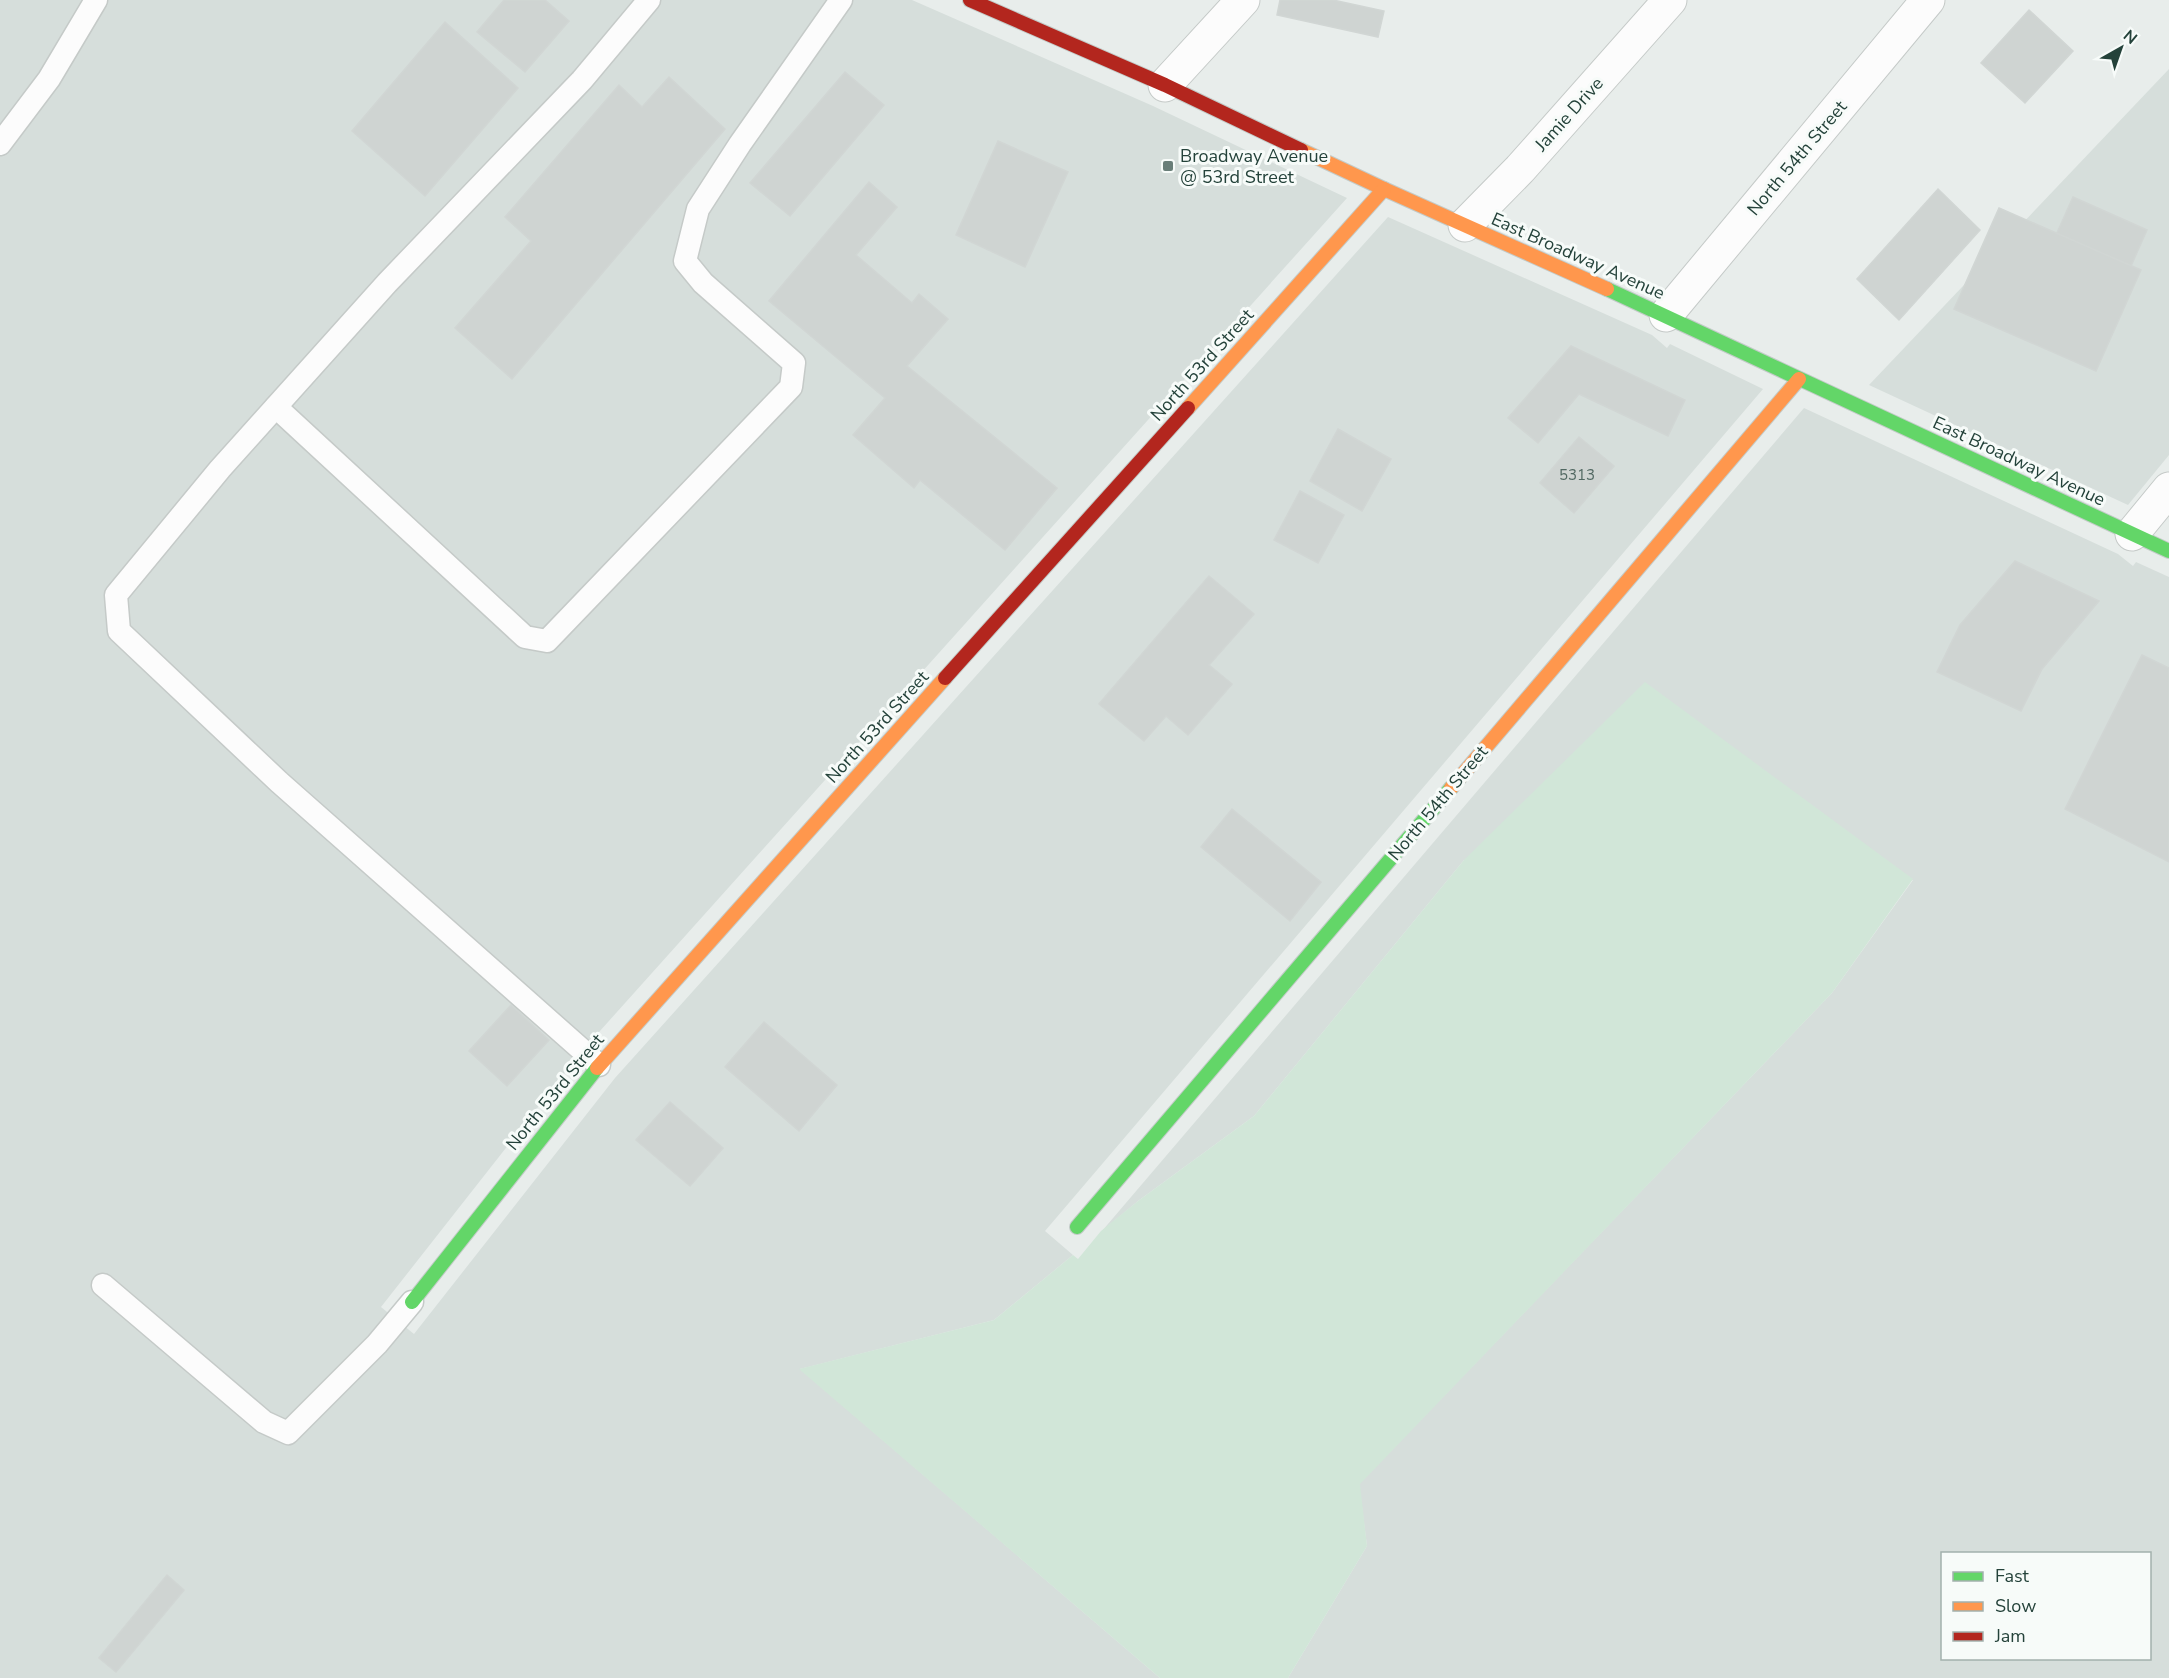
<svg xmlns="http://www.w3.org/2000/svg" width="2169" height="1678" font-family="'Nunito Sans',sans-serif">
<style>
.built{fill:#d6dedb;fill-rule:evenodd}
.green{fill:#d1e6d8}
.building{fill:#cfd4d2;stroke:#d1d6d4;stroke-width:1.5}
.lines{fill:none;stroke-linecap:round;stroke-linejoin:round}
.lane-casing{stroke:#c5cac8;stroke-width:25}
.street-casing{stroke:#c5cac8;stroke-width:35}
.fast-casing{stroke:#c3cbc8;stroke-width:16}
.slow-casing{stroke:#c3cbc8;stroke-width:16}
.jam-casing{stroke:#c3cbc8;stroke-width:16}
.lane{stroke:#fcfcfc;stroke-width:22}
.street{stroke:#fcfcfc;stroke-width:33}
.fast{stroke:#63d668;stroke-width:14}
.slow{stroke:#ff974d;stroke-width:14}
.jam{stroke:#b3261e;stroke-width:14}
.poi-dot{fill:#697e78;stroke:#f7fbf9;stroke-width:2}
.labels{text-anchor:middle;stroke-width:6;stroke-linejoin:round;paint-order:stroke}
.number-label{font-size:15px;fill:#506761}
.street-label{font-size:18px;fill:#24423a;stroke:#f7fbf9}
.poi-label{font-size:18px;fill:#24423a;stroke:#f7fbf9;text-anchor:start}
</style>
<rect width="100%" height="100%" fill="#e8edeb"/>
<!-- built -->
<g class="built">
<path d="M0 0H912L1153 106 1347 198 582 1051 381 1307 414 1334 615 1078 1388 217 1652 335 1667 348 1670 344 1763 389 1045 1231 1073 1255 994 1320 800 1369 1160 1678H0Z"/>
<path d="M2169 69V455L2128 505 1869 385Z"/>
<path d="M1804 408 2118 554 2133 566 2136 562 2169 577V1678H1288L1367 1546 1359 1484 1832 993 1913 880 1464 860 1254 1116 1138 1201 1102 1231ZM1942 1554H2150V1658H1942Z"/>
</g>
<!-- green -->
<path class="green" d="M1645 682 1913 879 1832 993 1360 1484 1367 1546 1288 1678H1160L799 1369 994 1320 1073 1255 1078 1259 1101 1231 1138 1201 1254 1116 1464 860Z"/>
<!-- building -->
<g class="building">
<path d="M504 0H545L569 21 525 72 477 32Z"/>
<path d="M1280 0H1333L1384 11 1378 37 1277 15Z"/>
<path d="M2029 10 2073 51 2025 103 1981 63Z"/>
<path d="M445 22 518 88 425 196 352 131Z"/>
<path d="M845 72 884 105 790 216 750 183Z"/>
<path d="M669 77 725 129 512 379 455 328 531 241 505 217 619 85 642 107Z"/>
<path d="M998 141 1068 172 1025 267 956 235Z"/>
<path d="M869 182 897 207 856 255 912 303 919 294 948 319 907 366 1057 488 1005 550 920 480 914 488 853 435 885 398 769 301Z"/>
<path d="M1938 189 1980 230 1899 320 1857 279Z"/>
<path d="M2073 197 2147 230 2131 266 2056 235Z"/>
<path d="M1999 208 2141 270 2096 371 1954 309Z"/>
<path d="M1571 346 1685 400 1668 436 1579 394 1538 443 1508 418Z"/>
<path d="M1338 429 1391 459 1362 511 1310 481Z"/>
<path d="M1579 437 1614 466 1574 513 1540 483Z"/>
<path d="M1300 491 1344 515 1318 563 1274 540Z"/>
<path d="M2015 561 2099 601 2042 669 2021 711 1937 672 1960 625Z"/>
<path d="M1209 576 1254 614 1209 665 1232 684 1188 735 1166 716 1144 741 1099 704Z"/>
<path d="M2142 655 2169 668V862L2065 809Z"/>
<path d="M1232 809 1321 882 1290 921 1201 847Z"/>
<path d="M511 1005 549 1040 507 1086 469 1051Z"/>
<path d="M764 1022 837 1085 799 1131 725 1067Z"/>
<path d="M670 1102 723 1148 690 1186 636 1140Z"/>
<path d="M167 1575 184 1590 116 1672 99 1658Z"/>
</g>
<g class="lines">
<defs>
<g id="lane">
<path d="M0 144 49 79 96 0"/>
<path d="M276 407 525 637 547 641 791 387 794 363 703 283 685 261 698 209 740 144 841 0"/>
<path d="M599 1065 279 782 119 631 116 595 220 469 387 283 582 80 649 0"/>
<path d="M103 1285 264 1422 288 1433 377 1344 412 1302"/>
</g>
<g id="street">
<path d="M1165 85 1243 0"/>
<path d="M1465 225 1520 169 1670 0"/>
<path d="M1666 315 1928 0"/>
<path d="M2132 534 2169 489"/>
</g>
<g id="fast">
<path d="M1607 289 2169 551"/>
<path d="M1077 1227 1451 788"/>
<path d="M412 1302 597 1068"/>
</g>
<g id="slow">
<path d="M1301 150 1384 189 1607 289"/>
<path d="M1188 408 1384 189"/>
<path d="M1451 788 1799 379"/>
<path d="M597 1068 945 678"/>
</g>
<g id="jam">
<path d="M970 0 1165 85 1301 150"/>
<path d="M945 678 1188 408"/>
</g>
</defs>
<!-- lane casing -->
<use href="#lane" class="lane-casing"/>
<!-- street casing -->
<use href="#street" class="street-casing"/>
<!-- fast casing -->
<use href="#fast" class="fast-casing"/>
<!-- slow casing -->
<use href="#slow" class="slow-casing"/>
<!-- jam casing -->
<use href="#jam" class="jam-casing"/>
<!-- lane -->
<use href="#lane" class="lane"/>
<!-- street -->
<use href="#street" class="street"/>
<!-- fast -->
<use href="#fast" class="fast"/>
<!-- slow -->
<use href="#slow" class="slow"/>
<!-- jam -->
<use href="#jam" class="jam"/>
</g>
<!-- markers -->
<rect class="poi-dot" x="1162" y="160" width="12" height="12" rx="3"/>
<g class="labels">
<!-- number labels -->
<g class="number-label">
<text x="1577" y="480">5313</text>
</g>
<!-- street labels -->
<g class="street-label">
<text transform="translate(1569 114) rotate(-48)" y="6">Jamie Drive</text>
<text transform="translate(1797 158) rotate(-50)" y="6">North 54th Street</text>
<text transform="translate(1578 256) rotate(24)" y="6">East Broadway Avenue</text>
<text transform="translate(1202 365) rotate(-48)" y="6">North 53rd Street</text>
<text transform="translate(2019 461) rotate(25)" y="6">East Broadway Avenue</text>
<text transform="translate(877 727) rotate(-48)" y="6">North 53rd Street</text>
<text transform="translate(1438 803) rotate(-50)" y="6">North 54th Street</text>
<text transform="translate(555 1092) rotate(-51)" y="6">North 53rd Street</text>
</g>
<!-- poi labels -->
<g class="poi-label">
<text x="1180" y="162">Broadway Avenue<tspan x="1180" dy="21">@ 53rd Street</tspan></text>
</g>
</g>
<!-- legend -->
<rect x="1941" y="1552" width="210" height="108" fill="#f7fbf9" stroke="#a3b1ad" stroke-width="1.5"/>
<rect x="1953" y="1572" width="30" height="9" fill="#63d668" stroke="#a3b1ad" stroke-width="1.5"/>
<text x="1995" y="1582" font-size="18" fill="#24423a">Fast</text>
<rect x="1953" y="1602" width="30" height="9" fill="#ff974d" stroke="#a3b1ad" stroke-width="1.5"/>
<text x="1995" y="1612" font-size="18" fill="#24423a">Slow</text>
<rect x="1953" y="1632" width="30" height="9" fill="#b3261e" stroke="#a3b1ad" stroke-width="1.5"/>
<text x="1995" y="1642" font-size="18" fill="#24423a">Jam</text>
<!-- north arrow -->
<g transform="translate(2121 48) rotate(40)" stroke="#f7fbf9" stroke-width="4.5" paint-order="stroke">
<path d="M0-4.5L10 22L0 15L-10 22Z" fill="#24423a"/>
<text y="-9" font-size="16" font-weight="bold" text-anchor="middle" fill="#24423a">N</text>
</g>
</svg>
